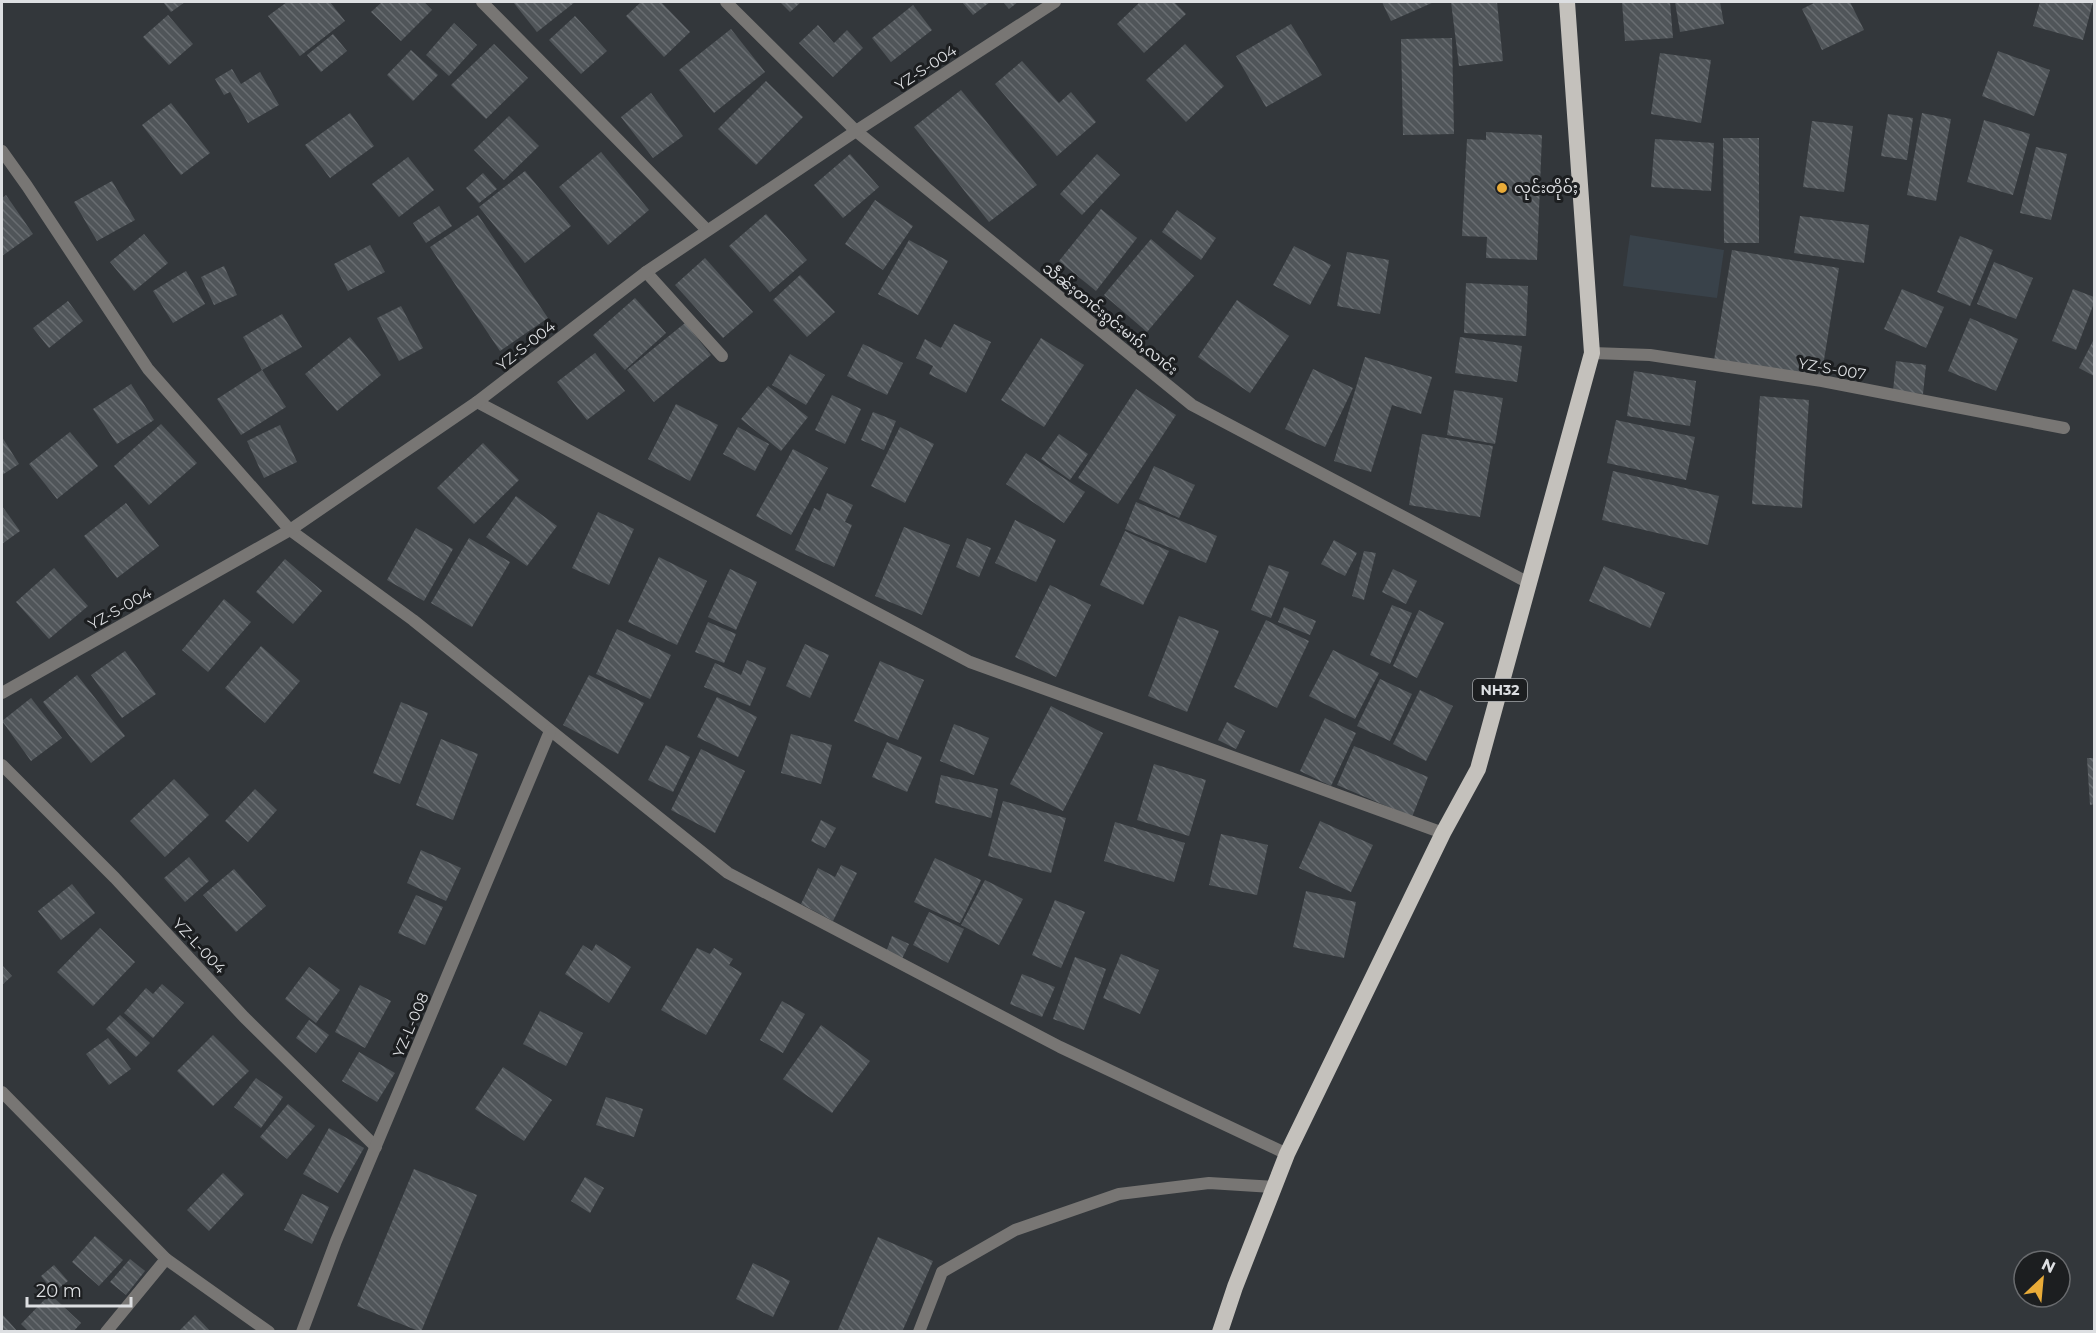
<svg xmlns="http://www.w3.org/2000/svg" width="2096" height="1333" font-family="Montserrat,'Noto Sans Myanmar',sans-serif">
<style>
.built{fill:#39424a}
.building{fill:url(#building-back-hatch)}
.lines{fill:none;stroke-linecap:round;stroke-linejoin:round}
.service{stroke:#787674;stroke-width:12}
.minor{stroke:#787674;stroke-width:12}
.trunk{stroke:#c4c1bc;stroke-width:16}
.poi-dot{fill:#e9ab38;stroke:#1c1e20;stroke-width:2}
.labels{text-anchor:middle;stroke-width:6;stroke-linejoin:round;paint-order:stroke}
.shield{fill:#1c1e20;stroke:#a3a5a8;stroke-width:1.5}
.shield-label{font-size:14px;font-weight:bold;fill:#dddfe2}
.street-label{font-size:15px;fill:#dddfe2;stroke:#1c1e20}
.poi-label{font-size:15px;fill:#dddfe2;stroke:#1c1e20;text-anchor:start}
</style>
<defs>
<pattern id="building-back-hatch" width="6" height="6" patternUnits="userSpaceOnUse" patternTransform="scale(1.5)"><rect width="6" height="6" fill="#505559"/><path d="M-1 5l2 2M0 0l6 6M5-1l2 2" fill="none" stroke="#696d71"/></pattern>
</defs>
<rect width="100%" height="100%" fill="#33373b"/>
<!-- built -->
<path class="built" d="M1630 235 1724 250 1717 298 1623 286Z"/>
<!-- building -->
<g class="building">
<path d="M163 2H185L171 12Z"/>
<path d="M287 2H330L345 21 300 56 268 16Z"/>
<path d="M382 2H424L432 10 401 41 371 12Z"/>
<path d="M513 2H575L537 32Z"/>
<path d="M641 2H661L690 32 664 57 626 16Z"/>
<path d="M780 2H801L790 12Z"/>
<path d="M962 2H990L973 15Z"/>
<path d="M1003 2H1018L1009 9Z"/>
<path d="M1140 2H1174L1186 14 1144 53 1117 24Z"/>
<path d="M1382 2H1434L1391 21Z"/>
<path d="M1451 2H1497L1503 61 1459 66Z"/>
<path d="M1622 2H1670L1673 38 1625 41Z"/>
<path d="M1675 2H1720L1724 24 1680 32Z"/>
<path d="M1816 2H1850L1864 30 1822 50 1802 9Z"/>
<path d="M2040 2H2093L2083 40 2033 26Z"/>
<path d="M913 5 932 30 891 62 872 38Z"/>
<path d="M168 15 193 44 169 65 143 37Z"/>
<path d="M575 16 607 51 581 74 549 40Z"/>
<path d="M454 23 477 45 449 76 426 55Z"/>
<path d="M1291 24 1322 75 1266 107 1236 56Z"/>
<path d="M818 25 834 43 847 30 863 48 833 77 799 43Z"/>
<path d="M731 29 765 72 714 113 679 70Z"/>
<path d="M333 34 347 51 321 72 307 55Z"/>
<path d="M1452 38 1454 134 1403 135 1401 39Z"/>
<path d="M494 44 528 78 486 119 451 85Z"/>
<path d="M1185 44 1224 86 1186 122 1146 80Z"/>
<path d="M411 50 438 75 413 101 387 75Z"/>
<path d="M1998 51 2050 70 2034 116 1982 96Z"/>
<path d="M1660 53 1711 60 1701 123 1651 114Z"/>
<path d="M1022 61 1059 103 1071 92 1096 122 1057 156 995 84Z"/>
<path d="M232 69 241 84 260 72 279 105 248 123 230 92 224 95 215 79Z"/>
<path d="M766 81 803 117 756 165 718 129Z"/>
<path d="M961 90 1037 185 989 222 914 127Z"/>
<path d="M651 93 683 136 653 158 621 117Z"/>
<path d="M171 103 210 153 181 175 142 125Z"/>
<path d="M350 113 374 146 330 178 305 145Z"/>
<path d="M1922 113 1951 119 1936 201 1907 195Z"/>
<path d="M1888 114 1913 118 1907 160 1881 156Z"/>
<path d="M509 116 539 146 504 180 474 150Z"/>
<path d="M1984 120 2030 134 2013 195 1967 182Z"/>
<path d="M1812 121 1853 126 1844 192 1803 187Z"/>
<path d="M1486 132 1542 135 1537 260 1486 258 1487 237 1462 236 1467 139 1486 140Z"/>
<path d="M1723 138H1759V243H1724Z"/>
<path d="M1655 139 1714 143 1711 191 1651 187Z"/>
<path d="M2036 147 2067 154 2051 220 2020 213Z"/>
<path d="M601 152 649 210 608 245 559 187Z"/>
<path d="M850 154 879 187 843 218 814 185Z"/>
<path d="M1097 154 1120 175 1082 215 1060 194Z"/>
<path d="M408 157 434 190 399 217 372 184Z"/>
<path d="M525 171 571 226 525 263 479 207Z"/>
<path d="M483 173 497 189 479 203 466 188Z"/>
<path d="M112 181 135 220 97 241 74 202Z"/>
<path d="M6 195 33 234 2 256V198Z"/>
<path d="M875 200 913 226 883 270 845 244Z"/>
<path d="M439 206 452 226 426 243 413 223Z"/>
<path d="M1101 209 1137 238 1096 291 1059 261Z"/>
<path d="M1177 210 1216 238 1201 260 1162 232Z"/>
<path d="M766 214 807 260 770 292 729 246Z"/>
<path d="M478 215 548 318 500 351 430 247Z"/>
<path d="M1800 216 1869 225 1864 263 1794 253Z"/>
<path d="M144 234 168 263 134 291 110 262Z"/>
<path d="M1960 236 1993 250 1970 306 1937 292Z"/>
<path d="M1151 239 1194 276 1147 332 1104 295Z"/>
<path d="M909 240 948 261 918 315 878 294Z"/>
<path d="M370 245 385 272 348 291 334 264Z"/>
<path d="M1294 246 1331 265 1310 305 1273 285Z"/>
<path d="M1732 250 1839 268 1821 378 1714 360Z"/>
<path d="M1347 252 1389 260 1380 314 1337 306Z"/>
<path d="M705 258 753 312 723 338 675 285Z"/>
<path d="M1994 262 2033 278 2016 319 1977 304Z"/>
<path d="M224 266 237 295 214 305 201 277Z"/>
<path d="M186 271 205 304 173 323 153 291Z"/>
<path d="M800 275 835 312 807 337 773 300Z"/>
<path d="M1466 283 1528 286 1526 336 1464 333Z"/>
<path d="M1902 289 1944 307 1926 348 1884 329Z"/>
<path d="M2073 289 2094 297V303L2076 350 2052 341Z"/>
<path d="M635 298 666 333 625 370 593 335Z"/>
<path d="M1237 300 1289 336 1250 393 1198 357Z"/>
<path d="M68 301 83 321 49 348 33 328Z"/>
<path d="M401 306 423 348 399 361 377 318Z"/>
<path d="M282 314 302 347 262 370 243 337Z"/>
<path d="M1970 318 2018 339 1996 391 1948 371Z"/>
<path d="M685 323 711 355 654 402 627 370Z"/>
<path d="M954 324 991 342 966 393 929 374 933 366 916 358 925 339 941 348Z"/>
<path d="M350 337 381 375 337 411 305 374Z"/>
<path d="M1460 337 1522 346 1517 382 1455 373Z"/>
<path d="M1041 338 1084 365 1044 427 1001 400Z"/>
<path d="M2094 339V376L2079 368Z"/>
<path d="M863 344 903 363 887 395 847 376Z"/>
<path d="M595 353 625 391 587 420 557 382Z"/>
<path d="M790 354 825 375 806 405 772 385Z"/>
<path d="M1365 357 1432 377 1421 414 1392 405 1371 472 1334 461Z"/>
<path d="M1896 361 1926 365 1923 394 1893 391Z"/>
<path d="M1313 369 1353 388 1325 447 1285 429Z"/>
<path d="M262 370 286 407 241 435 217 399Z"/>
<path d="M1634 371 1696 381 1690 426 1627 416Z"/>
<path d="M131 384 154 420 117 444 93 409Z"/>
<path d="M768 386 808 417 781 451 741 419Z"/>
<path d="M1136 389 1176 415 1118 504 1078 478Z"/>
<path d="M1454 390 1503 398 1495 444 1447 435Z"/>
<path d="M832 395 861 409 845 444 815 430Z"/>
<path d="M1760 396 1809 400 1802 508 1752 504Z"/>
<path d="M676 404 718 425 690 481 648 459Z"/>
<path d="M873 412 896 421 884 450 861 440Z"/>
<path d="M1616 420 1695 437 1686 480 1607 463Z"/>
<path d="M161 424 197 463 149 505 114 466Z"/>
<path d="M280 425 297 462 264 478 247 441Z"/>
<path d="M738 427 769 444 755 471 723 454Z"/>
<path d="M900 427 934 444 905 503 871 486Z"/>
<path d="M70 432 98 466 57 499 29 464Z"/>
<path d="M1059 434 1088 454 1070 480 1041 459Z"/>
<path d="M1422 434 1493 446 1480 517 1409 505Z"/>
<path d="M2 437 19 464 2 475Z"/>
<path d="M483 443 519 480 474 524 437 488Z"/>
<path d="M793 449 828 468 791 535 756 516Z"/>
<path d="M1026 453 1085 492 1064 523 1006 484Z"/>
<path d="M1154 466 1195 485 1179 518 1139 499Z"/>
<path d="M1613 471 1719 496 1708 545 1602 520Z"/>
<path d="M827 493 853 505 845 522 852 525 834 567 795 550 814 508 820 511Z"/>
<path d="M516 496 557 526 527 566 486 537Z"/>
<path d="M1136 502 1217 536 1206 563 1125 529Z"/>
<path d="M126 503 159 546 117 578 84 536Z"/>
<path d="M2 506 20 531 2 544Z"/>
<path d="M598 512 634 529 609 585 572 568Z"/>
<path d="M1015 520 1056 540 1036 582 995 563Z"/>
<path d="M904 527 950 545 922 615 875 596Z"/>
<path d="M416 528 453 549 424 601 387 580Z"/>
<path d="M1125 531 1169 551 1143 605 1100 585Z"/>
<path d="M469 538 510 562 472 627 431 603Z"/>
<path d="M967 538 991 548 979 577 956 567Z"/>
<path d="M1334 540 1357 553 1345 576 1321 564Z"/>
<path d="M1364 551 1376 553 1364 600 1352 596Z"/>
<path d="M659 557 707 581 677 645 628 622Z"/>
<path d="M285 559 322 591 293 624 256 592Z"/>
<path d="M1269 565 1289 572 1271 618 1251 610Z"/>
<path d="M1604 566 1665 593 1650 628 1589 601Z"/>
<path d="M54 568 88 606 49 639 16 602Z"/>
<path d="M730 569 757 582 736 630 708 617Z"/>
<path d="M1393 569 1417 581 1406 604 1382 592Z"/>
<path d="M1050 585 1091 605 1056 677 1015 657Z"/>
<path d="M224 599 251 622 208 672 182 650Z"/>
<path d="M1392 605 1412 613 1390 664 1370 655Z"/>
<path d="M1284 607 1316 621 1310 635 1278 622Z"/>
<path d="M1419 610 1444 623 1417 678 1393 666Z"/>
<path d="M1179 616 1219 631 1187 712 1148 696Z"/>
<path d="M1266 620 1309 641 1277 708 1234 687Z"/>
<path d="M708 622 736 634 724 663 695 652Z"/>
<path d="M617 629 671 655 650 699 596 674Z"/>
<path d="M805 644 829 655 810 698 786 686Z"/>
<path d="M261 646 300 681 265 723 225 688Z"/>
<path d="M1333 650 1379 673 1355 719 1309 696Z"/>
<path d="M125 651 156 694 122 718 91 675Z"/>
<path d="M747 660 766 668 750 706 704 687 715 663 741 675Z"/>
<path d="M880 661 924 680 898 740 854 721Z"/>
<path d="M77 675 125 736 91 763 43 702Z"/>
<path d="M589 675 644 703 618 754 563 725Z"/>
<path d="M1380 679 1412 694 1390 741 1357 726Z"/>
<path d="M1420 690 1453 706 1426 761 1393 744Z"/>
<path d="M717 697 757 717 738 757 697 737Z"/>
<path d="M31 698 62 738 31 761 2 721Z"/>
<path d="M401 702 428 713 400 784 373 773Z"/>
<path d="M1051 706 1103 733 1063 811 1010 784Z"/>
<path d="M1325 718 1356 733 1331 786 1300 771Z"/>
<path d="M1227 722 1245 731 1236 749 1218 740Z"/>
<path d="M954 724 989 738 974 775 940 761Z"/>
<path d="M791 734 832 745 821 784 781 773Z"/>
<path d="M441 739 478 754 453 820 416 805Z"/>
<path d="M887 742 922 757 907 792 872 777Z"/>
<path d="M666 745 690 757 673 792 648 780Z"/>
<path d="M1354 746 1428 777 1412 817 1337 785Z"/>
<path d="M701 749 745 771 715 833 671 810Z"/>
<path d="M2087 758H2094V804L2090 805Z"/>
<path d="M1154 764 1206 780 1189 836 1137 820Z"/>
<path d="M941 775 998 789 991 818 935 803Z"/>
<path d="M174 779 209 815 165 857 130 821Z"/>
<path d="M255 789 277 810 248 842 225 821Z"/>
<path d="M1003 801 1066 818 1051 873 988 856Z"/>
<path d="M821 820 836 828 825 848 811 841Z"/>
<path d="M1320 821 1373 845 1351 892 1299 868Z"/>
<path d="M1115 822 1185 843 1174 882 1104 861Z"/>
<path d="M1221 834 1268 845 1257 895 1209 885Z"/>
<path d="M421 850 461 868 446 901 407 883Z"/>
<path d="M189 857 209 881 185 902 164 878Z"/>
<path d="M935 858 981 880 960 923 914 902Z"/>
<path d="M841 865 857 873 833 921 801 904 818 868 835 877Z"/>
<path d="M234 869 266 906 236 932 203 895Z"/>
<path d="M985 880 1023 899 999 945 961 925Z"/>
<path d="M72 884 95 913 61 940 38 911Z"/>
<path d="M1306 891 1356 902 1344 958 1293 947Z"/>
<path d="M416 895 443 907 425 945 398 933Z"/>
<path d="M1055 900 1085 912 1061 968 1032 955Z"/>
<path d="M929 912 964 929 948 963 913 945Z"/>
<path d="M100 928 135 962 93 1006 57 972Z"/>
<path d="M892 936 909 944 901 961 885 955Z"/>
<path d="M596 944 631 967 609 1003 565 974 583 945 592 951Z"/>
<path d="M697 948 710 954 714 948 733 959 729 965 742 973 706 1035 661 1010Z"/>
<path d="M1121 954 1159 970 1140 1014 1103 998Z"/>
<path d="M1075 957 1106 969 1084 1030 1053 1019Z"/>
<path d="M2 965 12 976 2 985Z"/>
<path d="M309 967 340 990 316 1023 285 999Z"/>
<path d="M1022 974 1055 987 1042 1017 1010 1004Z"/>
<path d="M162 984 184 1003 153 1038 124 1013 146 988 153 994Z"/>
<path d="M360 985 391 1001 365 1048 335 1032Z"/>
<path d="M782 1001 805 1014 783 1053 760 1040Z"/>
<path d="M540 1011 583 1033 566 1066 523 1044Z"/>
<path d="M120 1015 150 1043 136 1057 106 1029Z"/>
<path d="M309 1020 329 1035 316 1053 296 1038Z"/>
<path d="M821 1025 870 1061 832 1113 783 1079Z"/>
<path d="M213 1035 249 1071 213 1106 177 1071Z"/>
<path d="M108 1038 131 1069 109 1085 86 1054Z"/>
<path d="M359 1052 395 1073 377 1102 342 1081Z"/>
<path d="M503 1067 552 1100 524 1141 475 1109Z"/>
<path d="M256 1078 283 1097 261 1128 234 1107Z"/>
<path d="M606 1097 643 1109 634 1137 596 1125Z"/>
<path d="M288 1104 315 1126 287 1159 260 1137Z"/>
<path d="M329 1128 364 1148 338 1193 303 1174Z"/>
<path d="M414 1169 477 1195 421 1332 357 1306Z"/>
<path d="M223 1173 244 1194 209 1231 187 1210Z"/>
<path d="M585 1177 604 1188 590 1213 571 1201Z"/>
<path d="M302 1194 329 1207 312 1244 284 1230Z"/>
<path d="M95 1236 123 1260 99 1286 72 1262Z"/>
<path d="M878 1237 933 1261 902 1332H837Z"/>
<path d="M130 1259 145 1271 126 1295 110 1282Z"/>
<path d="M753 1263 790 1281 773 1317 736 1299Z"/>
<path d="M54 1265 68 1281 54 1292 41 1276Z"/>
<path d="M50 1294 81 1323 73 1332H29L21 1324Z"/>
<path d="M2 1314 18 1332H2Z"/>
<path d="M195 1315 211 1332H178Z"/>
</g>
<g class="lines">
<!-- service -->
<path class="service" d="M919 1332 942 1272 1015 1230 1119 1194 1209 1183 1274 1187"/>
<!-- minor -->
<g class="minor">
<path d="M482 2 707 230"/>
<path d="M726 2 856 131 1192 405 1529 583"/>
<path d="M2 151 27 186 148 369 290 530 413 620 728 873 1060 1047 1287 1154"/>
<path d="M646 272 722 356"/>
<path d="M1592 353 1650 355 1822 381 2064 428"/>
<path d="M477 402 970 662 1443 833"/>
<path d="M2 693 290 530 477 402 646 272 856 131 1055 2"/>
<path d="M2 765 115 878 244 1017 376 1147"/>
<path d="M2 1092 166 1259 269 1332"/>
<path d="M106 1332 166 1259"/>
<path d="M302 1332 336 1241 550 731"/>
</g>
<!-- trunk -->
<path class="trunk" d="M1220 1332 1235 1287 1287 1154 1443 833 1478 769 1592 353 1567 2"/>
</g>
<!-- markers -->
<circle class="poi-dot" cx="1502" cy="188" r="6"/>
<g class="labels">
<!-- shield labels -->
<rect class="shield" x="1473" y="679" width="54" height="22" rx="4.5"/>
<g class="shield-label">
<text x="1500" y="695">NH32</text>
</g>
<!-- street labels -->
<g class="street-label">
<text transform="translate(926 68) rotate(-33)" y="5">YZ-S-004</text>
<text transform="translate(1110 319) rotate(39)" y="5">သဵၼ်ႈတၢင်းၵွင်းမၢၵ်ႇလၢင်း</text>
<text transform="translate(526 346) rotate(-38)" y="5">YZ-S-004</text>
<text transform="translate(1832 369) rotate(10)" y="5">YZ-S-007</text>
<text transform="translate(120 609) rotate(-29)" y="5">YZ-S-004</text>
<text transform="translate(199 946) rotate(47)" y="5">YZ-L-004</text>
<text transform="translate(411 1025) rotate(-67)" y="5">YZ-L-008</text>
</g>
<!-- poi labels -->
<g class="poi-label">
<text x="1514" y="193">လုင်းတိုဝ်ႈ</text>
</g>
</g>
<!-- border -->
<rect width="2096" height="1333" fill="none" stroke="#dddfe2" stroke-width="6"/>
<!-- north arrow -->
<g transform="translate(2042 1279) rotate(26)"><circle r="28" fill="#1c1e20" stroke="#696b6e" stroke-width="1.5"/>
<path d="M0-4.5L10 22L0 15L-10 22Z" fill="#e9ab38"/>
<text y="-9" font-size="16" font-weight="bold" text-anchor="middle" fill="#dddfe2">N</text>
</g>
<!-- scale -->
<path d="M27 1297v9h104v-9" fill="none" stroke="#dddfe2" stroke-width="3"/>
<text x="36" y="1297" font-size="18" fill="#dddfe2" stroke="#1c1e20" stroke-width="4.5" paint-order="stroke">20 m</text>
</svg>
